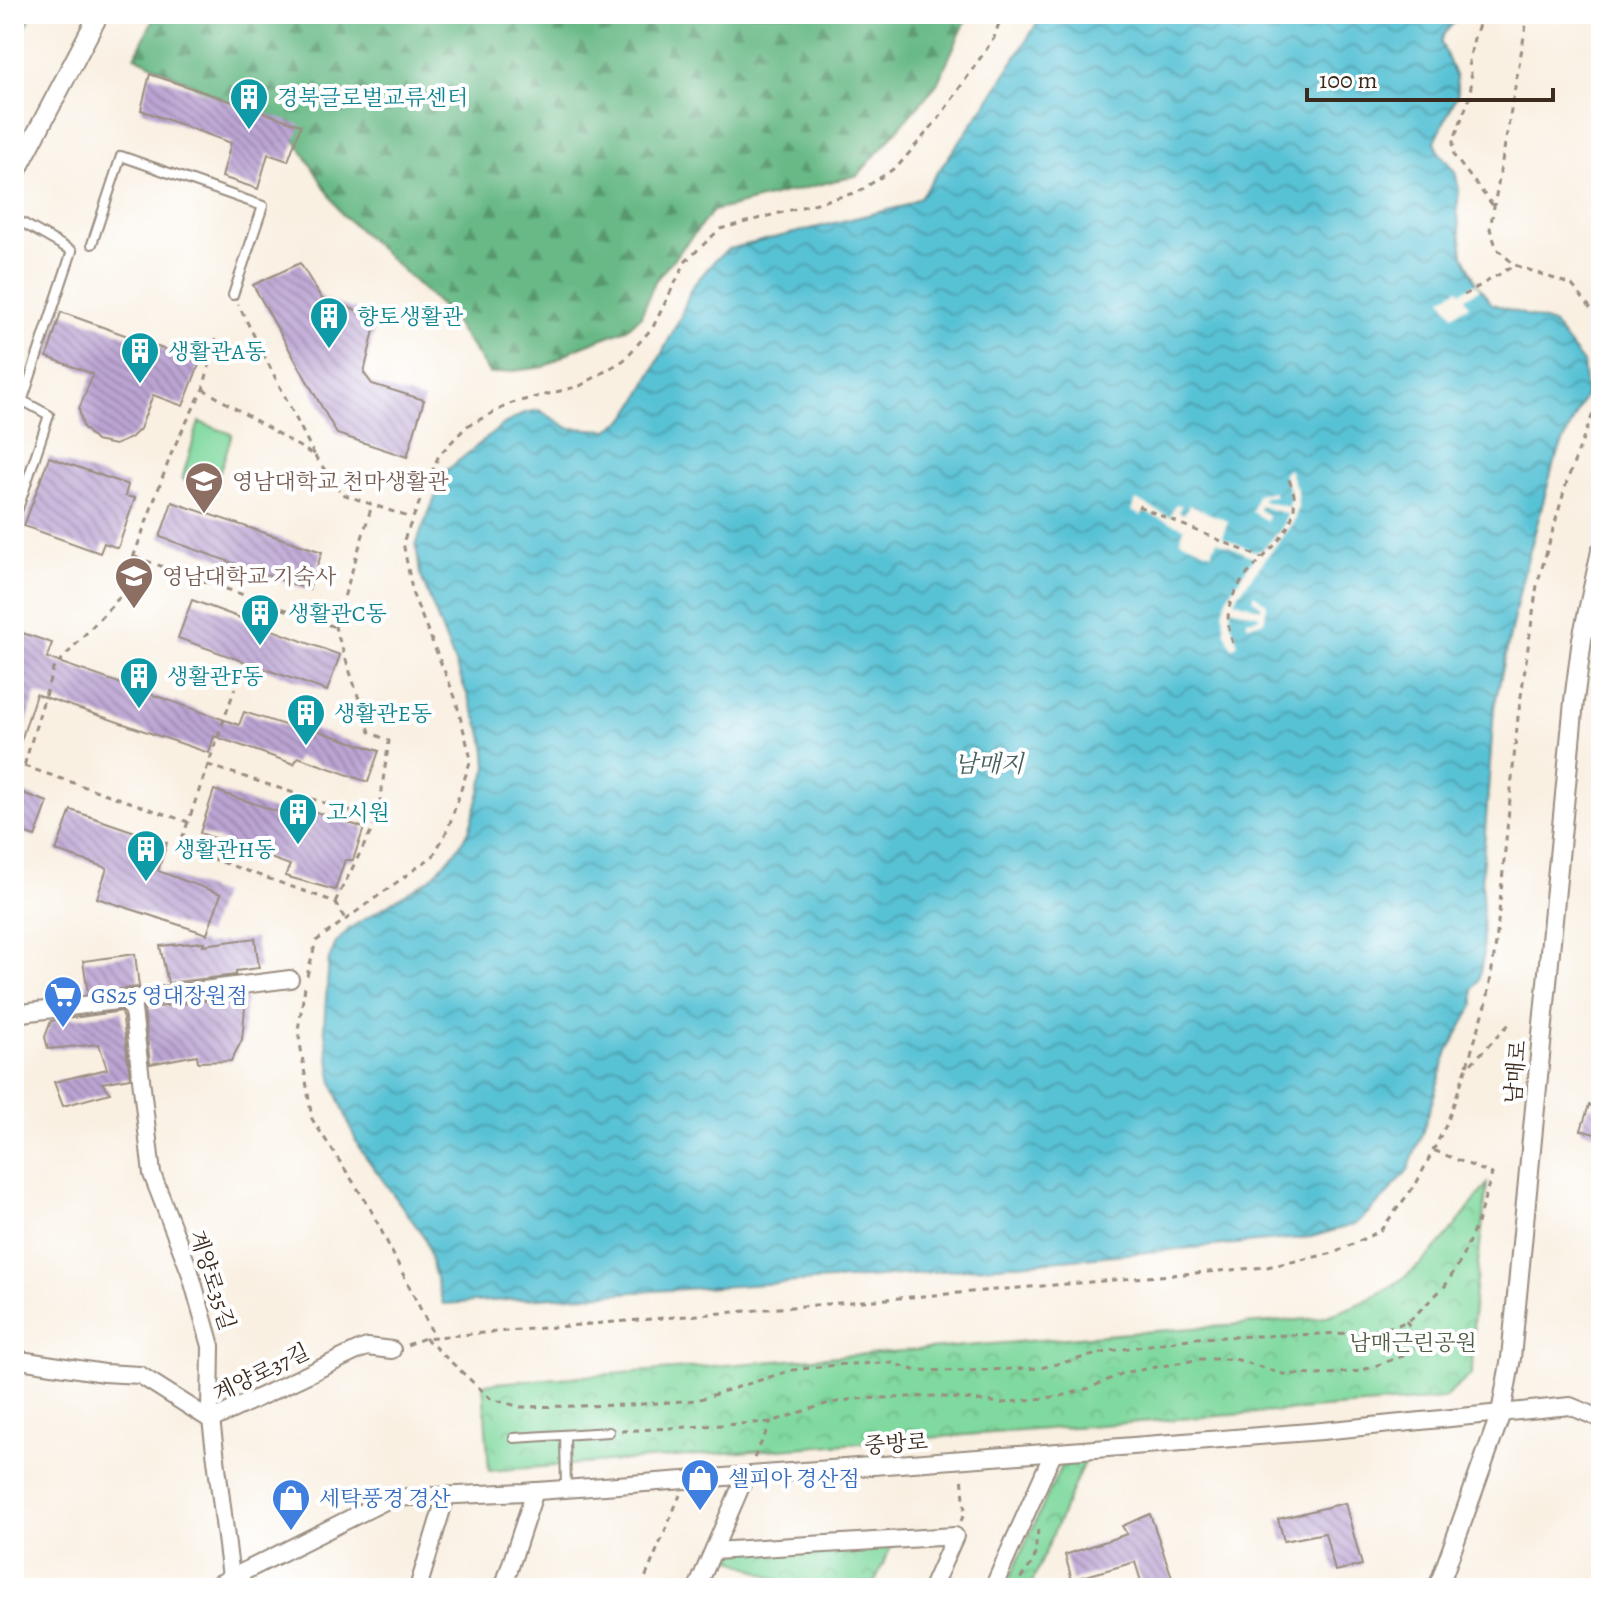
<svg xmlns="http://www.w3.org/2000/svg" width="1615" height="1602" font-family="Alegreya,'Noto Serif KR',serif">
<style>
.forest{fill:url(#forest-firs);stroke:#527252;stroke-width:2}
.park{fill:url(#park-crowns);stroke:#5e825e;stroke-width:2}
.pitch{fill:#80d99f;stroke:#5e825e;stroke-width:2}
.water{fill:url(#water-waves);stroke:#4a767a;stroke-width:2}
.pier{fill:#f9f0e2}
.building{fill:url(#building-back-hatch)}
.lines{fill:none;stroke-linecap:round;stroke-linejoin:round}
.service-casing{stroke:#9a8d80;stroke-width:12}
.minor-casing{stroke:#9a8d80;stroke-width:20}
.tertiary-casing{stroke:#9a8d80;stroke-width:22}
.path{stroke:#9a8d80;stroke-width:3;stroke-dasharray:6 6;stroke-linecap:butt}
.service{stroke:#fff;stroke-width:8}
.minor{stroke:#fff;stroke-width:16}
.tertiary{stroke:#fff;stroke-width:18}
.labels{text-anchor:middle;stroke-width:8;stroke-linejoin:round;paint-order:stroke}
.culture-label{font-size:22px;fill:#0d838f;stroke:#fff;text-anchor:start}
.education-label{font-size:22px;fill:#785e54;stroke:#fff;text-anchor:start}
.shop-label{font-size:22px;fill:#366cbe;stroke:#fff;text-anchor:start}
.street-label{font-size:22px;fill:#3b2a1e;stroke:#fff}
.park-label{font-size:22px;fill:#505f45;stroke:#fff}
.water-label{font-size:24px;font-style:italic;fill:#465f5e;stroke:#fff}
</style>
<defs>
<pattern id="forest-firs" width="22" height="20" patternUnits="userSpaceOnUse" patternTransform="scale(2)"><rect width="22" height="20" fill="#68b986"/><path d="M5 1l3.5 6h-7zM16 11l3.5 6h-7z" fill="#57976d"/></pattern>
<pattern id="park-crowns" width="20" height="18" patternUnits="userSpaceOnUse" patternTransform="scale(2)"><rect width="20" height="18" fill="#80d99f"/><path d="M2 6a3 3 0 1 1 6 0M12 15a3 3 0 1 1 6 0" fill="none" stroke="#70ba88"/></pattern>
<pattern id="water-waves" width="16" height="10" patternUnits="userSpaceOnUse" patternTransform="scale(2)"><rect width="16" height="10" fill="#59c2d5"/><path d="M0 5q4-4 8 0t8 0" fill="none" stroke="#4b9eac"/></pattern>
<pattern id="building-back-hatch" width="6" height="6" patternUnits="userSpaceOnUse" patternTransform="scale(2)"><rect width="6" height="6" fill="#bba4d3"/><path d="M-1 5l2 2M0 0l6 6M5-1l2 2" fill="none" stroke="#9986ab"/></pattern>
</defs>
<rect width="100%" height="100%" fill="#fff"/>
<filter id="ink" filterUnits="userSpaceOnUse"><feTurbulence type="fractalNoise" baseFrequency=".0125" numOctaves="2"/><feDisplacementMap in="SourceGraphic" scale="16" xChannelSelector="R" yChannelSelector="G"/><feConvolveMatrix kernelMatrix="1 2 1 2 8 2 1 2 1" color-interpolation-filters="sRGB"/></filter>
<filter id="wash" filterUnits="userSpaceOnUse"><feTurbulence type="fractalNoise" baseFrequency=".006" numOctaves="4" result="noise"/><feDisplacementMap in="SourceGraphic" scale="32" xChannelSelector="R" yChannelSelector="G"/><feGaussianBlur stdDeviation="1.8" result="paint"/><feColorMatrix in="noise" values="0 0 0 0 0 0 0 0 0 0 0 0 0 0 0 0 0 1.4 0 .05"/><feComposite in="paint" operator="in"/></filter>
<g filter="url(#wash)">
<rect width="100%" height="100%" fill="#f9f0e2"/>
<!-- forest -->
<path class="forest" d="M156 14H969L937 84 858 175 713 211 655 281 641 316 627 329 577 348 544 367 490 374 447 312 341 213 291 133 135 56Z"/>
<!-- park -->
<g class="park">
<path d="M14 14H32L14 51Z"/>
<path d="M1487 1184 1474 1300 1472 1374 1443 1399 489 1471 483 1384 1321 1318C1407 1291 1436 1254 1487 1184Z"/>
<path d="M1089 1450 1030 1588H1005L1068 1451Z"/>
<path d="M894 1540 872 1588H796L714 1551Z"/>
</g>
<!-- pitch -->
<path class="pitch" d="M199 422 232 434 214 490 182 479Z"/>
<!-- water -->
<path class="water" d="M1043 14H1461L1444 34 1441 42 1456 78 1458 93 1435 141 1439 152 1455 172 1459 190 1457 210 1463 254 1476 283 1492 304 1553 324 1583 363 1586 393 1554 462 1523 576 1494 708 1482 875 1483 958 1478 982 1473 989 1474 1005 1448 1051 1423 1131 1408 1170 1384 1198 1356 1224 1311 1237 879 1277 443 1304 425 1238 358 1146 333 1084 324 1026 329 959 336 943 350 928 431 878 455 852 469 831 487 767 486 752 483 735 420 574 416 544 446 471 504 424 525 413 539 410 569 428 608 430 625 419 639 398 680 318 691 288 715 260 729 249 904 206 920 197 991 97Z"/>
<!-- pier -->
<g class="pier">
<path d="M1476 283 1480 289 1465 298 1469 305 1453 315 1442 298 1459 288 1461 292Z"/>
<path d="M1289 469 1297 490 1298 507 1294 521 1234 600 1260 609 1262 606 1252 599 1254 594 1267 604 1264 622 1247 625V620L1259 618 1260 615 1231 608 1230 620 1238 644 1232 648 1225 632 1223 613 1227 597 1254 557 1217 541 1211 553 1180 540 1184 528 1144 512 1142 516 1131 511 1136 500 1170 517 1176 504 1181 505 1179 512 1184 514 1189 505 1228 521 1222 537 1256 552 1262 550 1281 529 1287 514 1260 506 1259 510 1268 515 1267 521 1252 512 1257 494 1274 491V496L1263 497 1262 501 1288 507 1291 496 1283 473Z"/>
</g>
<g id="blocks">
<!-- building -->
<g class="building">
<path d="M150 74 301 125 288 161 268 154 258 189 222 177 231 143 141 110Z"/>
<path d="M300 263 322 299 377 317 364 373 372 384 424 400 407 457 337 434 253 285Z"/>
<path d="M61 312 200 362 183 406 153 395 140 429 131 438 115 445 96 441 83 427 79 409 93 374 47 357Z"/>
<path d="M49 457 128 485 125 496 135 498 118 548 104 543 100 553 24 526Z"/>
<path d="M172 502 322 552 309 590 160 537Z"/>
<path d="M192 600 340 655 327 691 178 638Z"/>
<path d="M14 630 52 643 47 658 239 725 244 712 309 733V728L379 751 368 782 298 757 294 764 214 736 209 753 36 694 17 753H14Z"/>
<path d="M14 790 48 802 35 837 14 830Z"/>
<path d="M214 790 308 822 313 811 364 828 353 860H345L335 890 285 876 290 865 200 833Z"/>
<path d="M71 810 167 843 158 871 221 894 207 934 97 898 107 868 56 851Z"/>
<path d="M255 938 259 968 236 971V975L168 983 160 946 204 942 203 945Z"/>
<path d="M135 954 139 987 88 993 83 961Z"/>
<path d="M241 996 246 997 242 1040 231 1061 198 1062 197 1055 150 1064 144 1009Z"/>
<path d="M122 1011 130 1078 102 1083 110 1093 63 1106 54 1082 107 1069 99 1044 48 1049 45 1037 51 1021Z"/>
<path d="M1589 1105 1601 1109V1136L1581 1130Z"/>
<path d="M1345 1503 1362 1565 1335 1571 1325 1533 1284 1541 1278 1519Z"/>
<path d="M1150 1514 1173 1580 1143 1588 1135 1562 1072 1580 1065 1555 1127 1534 1122 1526Z"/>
</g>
</g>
</g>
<g filter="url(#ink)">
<use href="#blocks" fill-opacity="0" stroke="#9a8d80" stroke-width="2"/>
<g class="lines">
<defs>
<g id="service">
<path d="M14 218 72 251 23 399"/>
<path d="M92 244 121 156 263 206 233 295"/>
<path d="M14 396 49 415 14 521"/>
<path d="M565 1435 566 1489"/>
<path d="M514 1438 609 1432"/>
</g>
<g id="minor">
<path d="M132 1001 152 1174 190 1272 211 1346 210 1412 231 1577 230 1587"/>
<path d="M14 1014 290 979"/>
<path d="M14 1359 104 1373 140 1375 211 1420 359 1350 367 1347 392 1350"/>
<path d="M714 1551 955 1536 932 1588"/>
<path d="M211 1588 391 1498 524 1492 1032 1454 1322 1431 1570 1406 1601 1419"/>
<path d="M418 1588 446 1496"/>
<path d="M503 1588 535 1491"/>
<path d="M697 1588 745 1477"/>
<path d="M993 1588 1053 1453"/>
</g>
<g id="tertiary">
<path d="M14 176 99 14"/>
<path d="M1438 1588 1501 1413 1511 1358 1574 701 1582 639 1601 551"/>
</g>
</defs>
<!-- service casing -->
<use href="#service" class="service-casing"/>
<!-- minor casing -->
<use href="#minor" class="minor-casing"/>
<!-- tertiary casing -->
<use href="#tertiary" class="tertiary-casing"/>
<!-- path -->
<g class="path">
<path d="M1483 14 1474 38 1469 61 1472 80 1469 99 1453 142 1454 156 1494 207"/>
<path d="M1528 14 1490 229 1497 249 1515 265 1572 285 1601 321"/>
<path d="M14 28 16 14"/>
<path d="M1464 295 1515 265"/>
<path d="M203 389 315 456 238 304"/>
<path d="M315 456 342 494 411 518"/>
<path d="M1138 506 1262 558"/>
<path d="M135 557 335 627"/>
<path d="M1233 643C1206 571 1301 556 1294 495 1293 489 1290 483 1288 477"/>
<path d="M14 762 24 766 53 669 118 599 173 449 203 389 217 337"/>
<path d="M208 765 377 820"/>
<path d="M24 766 188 822 235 688"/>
<path d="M188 822 179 847 335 902 345 919"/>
<path d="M335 902 377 820 389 741 370 732 335 627 372 505"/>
<path d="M307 976 316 941 433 856 448 829 471 759 455 697 413 595 403 542 439 455 467 426 512 403 580 386 624 360 653 327 686 261 720 229 858 192 898 166 939 118 994 38 1002 14"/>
<path d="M305 987 298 1030 312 1119 369 1206 435 1338"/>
<path d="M1467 1065 1487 1002 1496 943 1518 717 1537 585 1568 478 1601 393"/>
<path d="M1406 1321 1431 1357"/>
<path d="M425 1338 491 1399 521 1407 630 1405 697 1400 792 1370 846 1364 892 1363 914 1370 962 1371 1040 1368 1111 1351 1195 1338 1352 1333 1396 1326 1411 1319 1445 1286 1460 1262 1477 1223 1492 1174 1433 1150"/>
<path d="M407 1345 425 1338 1267 1267 1334 1253 1380 1231 1416 1184 1447 1123 1466 1069 1512 1021"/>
<path d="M621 1431 771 1422 826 1404 854 1399 935 1396 1002 1403 1061 1396 1090 1388 1123 1373 1201 1359H1235L1283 1374 1318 1375 1360 1371 1403 1356 1420 1343"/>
<path d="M754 1458 771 1422"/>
<path d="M961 1521 965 1512 962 1474"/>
<path d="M641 1588 680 1495"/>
<path d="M1013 1588 1034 1561 1038 1530"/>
</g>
<!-- service -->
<use href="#service" class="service"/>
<!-- minor -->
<use href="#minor" class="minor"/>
<!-- tertiary -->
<use href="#tertiary" class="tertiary"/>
</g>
</g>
<!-- icons -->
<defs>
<symbol id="building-pin" viewBox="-11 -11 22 30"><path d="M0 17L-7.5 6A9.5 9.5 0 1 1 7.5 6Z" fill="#0f9aa8" stroke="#fff"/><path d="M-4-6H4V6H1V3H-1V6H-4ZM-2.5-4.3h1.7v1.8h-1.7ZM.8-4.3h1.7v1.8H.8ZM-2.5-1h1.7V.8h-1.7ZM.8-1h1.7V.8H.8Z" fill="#fff"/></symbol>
<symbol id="university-pin" viewBox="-11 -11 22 30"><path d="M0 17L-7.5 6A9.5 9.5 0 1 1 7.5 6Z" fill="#8d6e63" stroke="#fff"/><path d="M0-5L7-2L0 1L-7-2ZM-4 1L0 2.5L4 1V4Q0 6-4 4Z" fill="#fff"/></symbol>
<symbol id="supermarket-pin" viewBox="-11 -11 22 30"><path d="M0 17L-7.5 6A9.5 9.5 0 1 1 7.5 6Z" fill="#3f7fe0" stroke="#fff"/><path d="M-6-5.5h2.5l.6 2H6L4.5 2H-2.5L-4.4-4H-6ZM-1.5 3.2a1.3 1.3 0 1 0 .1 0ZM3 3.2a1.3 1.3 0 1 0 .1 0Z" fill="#fff"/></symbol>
<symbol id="shop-pin" viewBox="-11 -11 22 30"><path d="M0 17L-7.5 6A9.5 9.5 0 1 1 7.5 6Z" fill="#3f7fe0" stroke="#fff"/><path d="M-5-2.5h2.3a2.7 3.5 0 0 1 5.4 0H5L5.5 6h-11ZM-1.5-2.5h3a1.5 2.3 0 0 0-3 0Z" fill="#fff"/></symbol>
</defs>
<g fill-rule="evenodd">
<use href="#building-pin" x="227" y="75" width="44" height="60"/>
<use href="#building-pin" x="307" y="294" width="44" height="60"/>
<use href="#building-pin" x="118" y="329" width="44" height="60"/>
<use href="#university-pin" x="182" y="459" width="44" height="60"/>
<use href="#university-pin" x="112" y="554" width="44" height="60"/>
<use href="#building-pin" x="238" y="591" width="44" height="60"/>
<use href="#building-pin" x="117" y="654" width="44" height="60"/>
<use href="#building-pin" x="284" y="691" width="44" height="60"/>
<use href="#building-pin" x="276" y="790" width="44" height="60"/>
<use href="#building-pin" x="124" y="827" width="44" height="60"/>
<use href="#supermarket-pin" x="41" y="973" width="44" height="60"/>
<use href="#shop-pin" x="678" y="1456" width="44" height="60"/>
<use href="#shop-pin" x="269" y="1476" width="44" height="60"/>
</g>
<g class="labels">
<!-- culture labels -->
<g class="culture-label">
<text x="277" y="105">경북글로벌교류센터</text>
<text x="357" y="324">향토생활관</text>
<text x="168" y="359">생활관A동</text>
<text x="288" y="621">생활관C동</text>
<text x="167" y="684">생활관F동</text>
<text x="334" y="721">생활관E동</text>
<text x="326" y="820">고시원</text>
<text x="174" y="857">생활관H동</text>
</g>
<!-- education labels -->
<g class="education-label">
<text x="232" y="489">영남대학교 천마생활관</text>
<text x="162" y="584">영남대학교 기숙사</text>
</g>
<!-- shop labels -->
<g class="shop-label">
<text x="91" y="1003">GS25 영대장원점</text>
<text x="728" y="1486">셀피아 경산점</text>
<text x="319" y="1506">세탁풍경 경산</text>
</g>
<!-- street labels -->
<g class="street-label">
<text transform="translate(1515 1072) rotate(-85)" y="8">남매로</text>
<text transform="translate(213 1280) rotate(72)" y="8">계양로35길</text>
<text transform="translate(261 1372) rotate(-26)" y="8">계양로37길</text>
<text transform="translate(896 1443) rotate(-4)" y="8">중방로</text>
</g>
<!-- park labels -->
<g class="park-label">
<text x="1413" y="1350">남매근린공원</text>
</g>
<!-- water labels -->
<g class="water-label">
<text x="989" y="772">남매지</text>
</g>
</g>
<!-- margin -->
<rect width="1615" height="1602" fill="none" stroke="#fff" stroke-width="48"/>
<!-- scale -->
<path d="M1307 88v12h246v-12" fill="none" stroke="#3b2a1e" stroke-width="4"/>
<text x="1319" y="88" font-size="24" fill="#3b2a1e" stroke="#ffffff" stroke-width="6" paint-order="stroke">100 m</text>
</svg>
